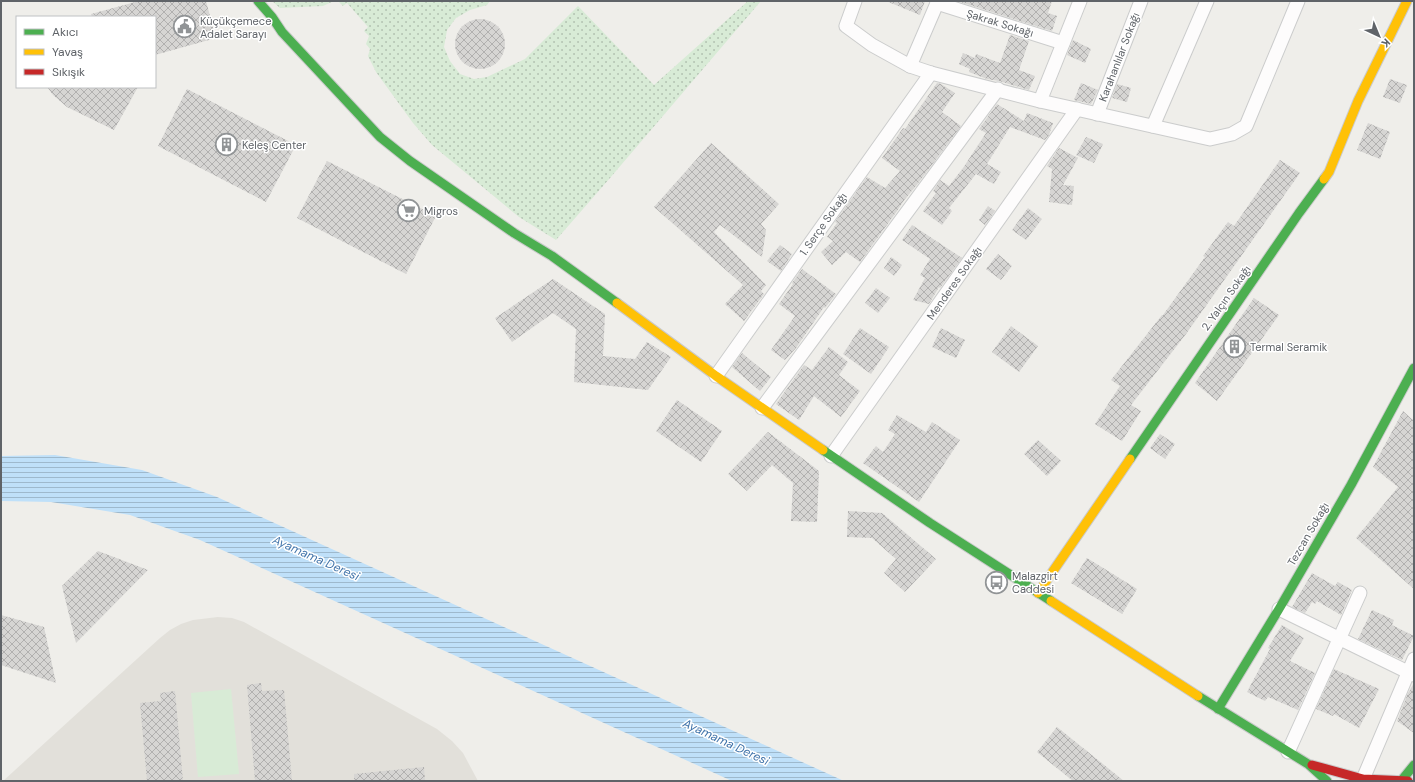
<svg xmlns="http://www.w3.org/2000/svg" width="1415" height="782" font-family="'DM Sans',sans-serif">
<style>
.education{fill:#e2e0da}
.grass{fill:#d8ebd6}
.park{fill:url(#park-dots)}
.water{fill:url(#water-rules)}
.building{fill:url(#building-cross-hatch)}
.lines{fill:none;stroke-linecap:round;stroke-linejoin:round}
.street-casing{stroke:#cbcccc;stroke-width:15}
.fast-casing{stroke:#cacacb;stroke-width:11}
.slow-casing{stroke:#cacacb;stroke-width:11}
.jam-casing{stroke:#cacacb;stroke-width:11}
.street{stroke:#fdfcfc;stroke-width:13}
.fast{stroke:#4caf50;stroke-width:9}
.slow{stroke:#ffc107;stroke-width:9}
.jam{stroke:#c62828;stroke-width:9}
.labels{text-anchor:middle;stroke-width:3;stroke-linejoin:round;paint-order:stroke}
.poi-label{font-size:11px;fill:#5f6368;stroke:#fff;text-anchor:start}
.street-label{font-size:11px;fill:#5f6368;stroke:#fff}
.water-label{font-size:12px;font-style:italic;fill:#4174aa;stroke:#fff}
</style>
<defs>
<pattern id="park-dots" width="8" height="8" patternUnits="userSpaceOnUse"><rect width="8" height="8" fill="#d8ebd6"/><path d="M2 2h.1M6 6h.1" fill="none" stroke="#b2c2b1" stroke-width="1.8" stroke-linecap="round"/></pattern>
<pattern id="water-rules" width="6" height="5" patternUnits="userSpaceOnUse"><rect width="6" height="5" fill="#bfe0f9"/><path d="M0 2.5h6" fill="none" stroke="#9eb9cd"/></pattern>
<pattern id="building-cross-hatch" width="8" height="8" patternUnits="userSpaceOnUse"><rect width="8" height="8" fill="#d6d5d3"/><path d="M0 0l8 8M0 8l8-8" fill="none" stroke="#b1b0af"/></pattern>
</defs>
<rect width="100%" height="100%" fill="#efeeea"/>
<!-- education -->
<path class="education" d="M218 617 232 618 244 622 437 729 452 741 463 753 478 781H3L160 638 170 630 181 624 193 620Z"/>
<!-- grass -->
<path class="grass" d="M231 689 239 774 198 777 191 693Z"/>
<!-- park -->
<path class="park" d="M272 1H490L487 5 470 10 456 18 447 30 444 47 450 61 460 74 474 79 487 77 525 59 578 6 654 85 748 1H761L610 178 556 240 519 217 432 145 413 123 376 72 368 56 370 49 366 44 369 36 364 31 368 27 347 3 343 6 338 1H334L323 6 280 8Z"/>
<!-- water -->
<path class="water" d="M55 455 142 470 217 497 844 781H732L200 540 130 515 51 502 1 501V456Z"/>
<!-- building -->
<g class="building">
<path d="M139 1H206L216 38 155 55V17H92L91 14Z"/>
<path d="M886 1H925L920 15Z"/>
<path d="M957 1H1052L1048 13 1057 16 1052 31Z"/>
<circle cx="480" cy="44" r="25"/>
<path d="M1010 35 1029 41 1019 70 1035 76 1029 90 999 81 987 79 969 72 970 69 959 64 963 53 975 58 976 54 1000 63Z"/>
<path d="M1073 40 1091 49 1085 63 1067 55Z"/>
<path d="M1390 79 1407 85 1400 103 1383 97Z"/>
<path d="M937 83 941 84 955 93 942 112 961 126 916 186 905 199 897 211 860 262 846 252 832 265 821 252 833 241 827 237 837 223 835 222 867 177 885 188 900 171 882 158 903 128 905 129Z"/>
<path d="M1081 83 1098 90 1091 104 1074 100Z"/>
<path d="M1117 84 1131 88 1127 102 1112 98Z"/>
<path d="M47 87H138L114 130 67 107 53 95Z"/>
<path d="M187 89 296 145 266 202 158 146Z"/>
<path d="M997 104 1024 121 1027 113 1053 123 1049 135 1045 140 1010 127 987 164 1001 172 994 184 976 174 949 208 952 211 942 225 923 211 936 193 933 191 940 180 949 186 963 168 986 133 979 129Z"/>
<path d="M1368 123 1390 132 1380 159 1357 150Z"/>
<path d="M1086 137 1103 144 1094 163 1076 155Z"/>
<path d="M711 143 779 204 761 224 766 230 762 257 720 225 714 232 766 285 761 291 764 294 744 321 725 304 743 285 654 207Z"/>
<path d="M1059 148 1078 158 1063 185 1074 186 1072 205 1049 202 1052 169 1047 166Z"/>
<path d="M1280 160 1300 173 1186 334 1131 405 1141 411 1122 441 1095 424 1120 386 1111 380 1162 315H1163L1205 257 1203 256 1228 222 1234 226Z"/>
<path d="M327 161 436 216 406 274 297 218Z"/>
<path d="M988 206 995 211 985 225 979 220Z"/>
<path d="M1028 208 1042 219 1026 240 1012 230Z"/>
<path d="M912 225 962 258 940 288 939 287 929 304 913 300 925 278 920 275 930 259 902 240Z"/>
<path d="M780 245 792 254 781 271 767 261Z"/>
<path d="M998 254 1012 266 1001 280 986 269Z"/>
<path d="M891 257 902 265 894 276 884 268Z"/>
<path d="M802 269 836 294 825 308 824 307 796 348 785 360 771 350 795 316 779 304 793 284 792 283Z"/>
<path d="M553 279 605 314 603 356 635 359 647 342 671 357 648 390 574 382 576 329 553 313 512 342 495 318Z"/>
<path d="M876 288 890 298 878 313 865 303Z"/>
<path d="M1254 298 1279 315 1217 401 1195 383Z"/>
<path d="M1011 326 1038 346 1019 372 992 352Z"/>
<path d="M860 328 889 347 871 374 843 354Z"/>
<path d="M941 328 965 340 956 358 932 347Z"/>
<path d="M829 347 848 362 839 375 860 391 841 417 814 396 799 420 776 404 804 365 812 370Z"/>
<path d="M742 353 771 377 760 391 732 367Z"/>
<path d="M677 400 722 431 701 462 656 431Z"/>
<path d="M1403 411 1414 421V589L1356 538 1398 487 1373 467Z"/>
<path d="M897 415 926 432 932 422 960 440 919 502 863 463 876 446 883 452 895 434 888 430Z"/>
<path d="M768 432 819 471 817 522 791 521 793 483 772 465 747 491 728 474Z"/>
<path d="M1160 434 1175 444 1165 459 1150 448Z"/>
<path d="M1038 440 1061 461 1047 476 1024 454Z"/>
<path d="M848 511 882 513 936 559 905 592 884 573 896 559 872 538 847 537Z"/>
<path d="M98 551 148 570 76 643 62 586Z"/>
<path d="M1087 558 1137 589 1122 614 1071 583Z"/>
<path d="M1312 573 1335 586 1338 582 1352 590 1341 615 1317 601 1315 604 1312 602 1305 613 1292 607Z"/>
<path d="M1372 610 1394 620 1392 625 1414 636 1402 660 1358 639Z"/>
<path d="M1 615 44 627 56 683 1 665Z"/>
<path d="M1282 625 1304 638 1290 661 1315 673 1298 710 1268 697 1265 701 1247 692 1270 649 1268 648Z"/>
<path d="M1334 669 1379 689 1359 728 1334 714 1333 716 1316 709Z"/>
<path d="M261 683 262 691 284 690 292 781H255L247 685Z"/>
<path d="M1414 683V733L1397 721 1408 693Z"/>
<path d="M175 691 183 781H147L140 703 161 701 160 693Z"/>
<path d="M1057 727 1124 781H1073L1037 752Z"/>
<path d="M424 767 425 781H354V774Z"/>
</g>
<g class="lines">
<defs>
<g id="street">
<path d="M855 1 846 26 872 45 910 66 931 73 1040 101 1210 139 1232 134 1246 126 1298 1"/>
<path d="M937 3 1063 43"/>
<path d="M910 66 938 1"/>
<path d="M1040 101 1080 1"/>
<path d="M1097 114 1141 1"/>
<path d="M1153 126 1207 1"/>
<path d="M716 376 931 73"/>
<path d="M762 408 998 89"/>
<path d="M831 456 1077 109"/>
<path d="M1279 609 1414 675"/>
<path d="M1288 752 1360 593"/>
<path d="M1363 779 1414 659"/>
</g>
<g id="fast">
<path d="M258 1 272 17 282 32 380 137 410 161 514 233 552 256 617 303"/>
<path d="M823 450 930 523 1051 601"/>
<path d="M1130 459 1299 213 1324 179"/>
<path d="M1198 696 1308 764 1327 781"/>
<path d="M1218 709 1279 609 1351 485 1414 368"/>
<path d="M1401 781 1414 765"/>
</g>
<g id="slow">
<path d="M1324 179 1329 172 1358 101 1407 1"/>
<path d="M617 303 716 376 823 450"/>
<path d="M1038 593 1130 459"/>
<path d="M1051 601 1198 696"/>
</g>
<path id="jam" d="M1312 765 1363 779 1408 781"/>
</defs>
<!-- street casing -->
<use href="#street" class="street-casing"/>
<!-- fast casing -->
<use href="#fast" class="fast-casing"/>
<!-- slow casing -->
<use href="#slow" class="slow-casing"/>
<!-- jam casing -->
<use href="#jam" class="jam-casing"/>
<!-- street -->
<use href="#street" class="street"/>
<!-- fast -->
<use href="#fast" class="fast"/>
<!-- slow -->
<use href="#slow" class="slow"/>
<!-- jam -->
<use href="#jam" class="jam"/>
</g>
<!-- icons -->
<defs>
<symbol id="civic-ring" viewBox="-11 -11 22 22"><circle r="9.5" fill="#fff" stroke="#919496" stroke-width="1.5"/><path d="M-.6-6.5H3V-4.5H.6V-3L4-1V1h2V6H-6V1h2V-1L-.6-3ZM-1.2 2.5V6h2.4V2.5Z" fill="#919496"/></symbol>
<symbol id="building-ring" viewBox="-11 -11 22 22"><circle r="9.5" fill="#fff" stroke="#919496" stroke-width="1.5"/><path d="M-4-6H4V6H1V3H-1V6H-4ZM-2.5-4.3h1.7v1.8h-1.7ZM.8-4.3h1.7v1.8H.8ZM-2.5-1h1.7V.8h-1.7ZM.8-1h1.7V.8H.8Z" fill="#919496"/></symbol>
<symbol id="supermarket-ring" viewBox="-11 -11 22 22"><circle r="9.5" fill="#fff" stroke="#919496" stroke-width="1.5"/><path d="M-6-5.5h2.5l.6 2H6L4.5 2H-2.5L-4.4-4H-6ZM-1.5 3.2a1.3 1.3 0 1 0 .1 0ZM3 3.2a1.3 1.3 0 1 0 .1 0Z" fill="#919496"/></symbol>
<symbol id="bus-ring" viewBox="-11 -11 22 22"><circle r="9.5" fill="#fff" stroke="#919496" stroke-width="1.5"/><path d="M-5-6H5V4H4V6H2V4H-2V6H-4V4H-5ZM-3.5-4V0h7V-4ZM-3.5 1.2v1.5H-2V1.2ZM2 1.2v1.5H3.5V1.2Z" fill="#919496"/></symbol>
</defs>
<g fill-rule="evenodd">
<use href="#civic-ring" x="172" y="14" width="25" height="25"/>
<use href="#building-ring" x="214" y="132" width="25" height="25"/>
<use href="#supermarket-ring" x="396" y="198" width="25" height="25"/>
<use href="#building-ring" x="1222" y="334" width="25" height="25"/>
<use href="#bus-ring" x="984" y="570" width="25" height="25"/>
</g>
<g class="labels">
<!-- poi labels -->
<g class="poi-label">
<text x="200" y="25">Küçükçemece<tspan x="200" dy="13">Adalet Sarayı</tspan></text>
<text x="242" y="149">Keleş Center</text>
<text x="424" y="215">Migros</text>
<text x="1250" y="351">Termal Seramik</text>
<text x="1012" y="580">Malazgirt<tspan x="1012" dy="13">Caddesi</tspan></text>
</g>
<!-- street labels -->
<g class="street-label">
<text transform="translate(1000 23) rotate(17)" y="4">Şakrak Sokağı</text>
<text transform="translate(1119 57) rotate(-69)" y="4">Karahanlılar Sokağı</text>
<text transform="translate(823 224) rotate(-55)" y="4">1. Serçe Sokağı</text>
<text transform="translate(954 283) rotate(-55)" y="4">Menderes Sokağı</text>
<text transform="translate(1226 298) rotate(-55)" y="4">2. Yalçın Sokağı</text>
<text transform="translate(1308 534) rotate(-60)" y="4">Tezcan Sokağı</text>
</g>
<!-- water labels -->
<g class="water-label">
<text transform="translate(316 558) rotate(24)" y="4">Ayamama Deresi</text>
<text transform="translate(726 742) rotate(25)" y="4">Ayamama Deresi</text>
</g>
</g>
<!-- border -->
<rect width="1415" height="782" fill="none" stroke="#5f6368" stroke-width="4"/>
<!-- legend -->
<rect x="16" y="16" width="140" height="72" fill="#ffffff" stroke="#bfc1c3"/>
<rect x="24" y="29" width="20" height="6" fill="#4caf50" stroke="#bfc1c3"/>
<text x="52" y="36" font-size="12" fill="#5f6368">Akıcı</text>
<rect x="24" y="49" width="20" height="6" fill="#ffc107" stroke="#bfc1c3"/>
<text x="52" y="56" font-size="12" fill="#5f6368">Yavaş</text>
<rect x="24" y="69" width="20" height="6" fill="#c62828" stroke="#bfc1c3"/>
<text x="52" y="76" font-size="12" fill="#5f6368">Sıkışık</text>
<!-- north arrow -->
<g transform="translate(1379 36) rotate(136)" stroke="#ffffff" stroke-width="3" paint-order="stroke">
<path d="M0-3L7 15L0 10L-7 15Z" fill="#5f6368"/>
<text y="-6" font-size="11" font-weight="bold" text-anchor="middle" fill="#5f6368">K</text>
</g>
</svg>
